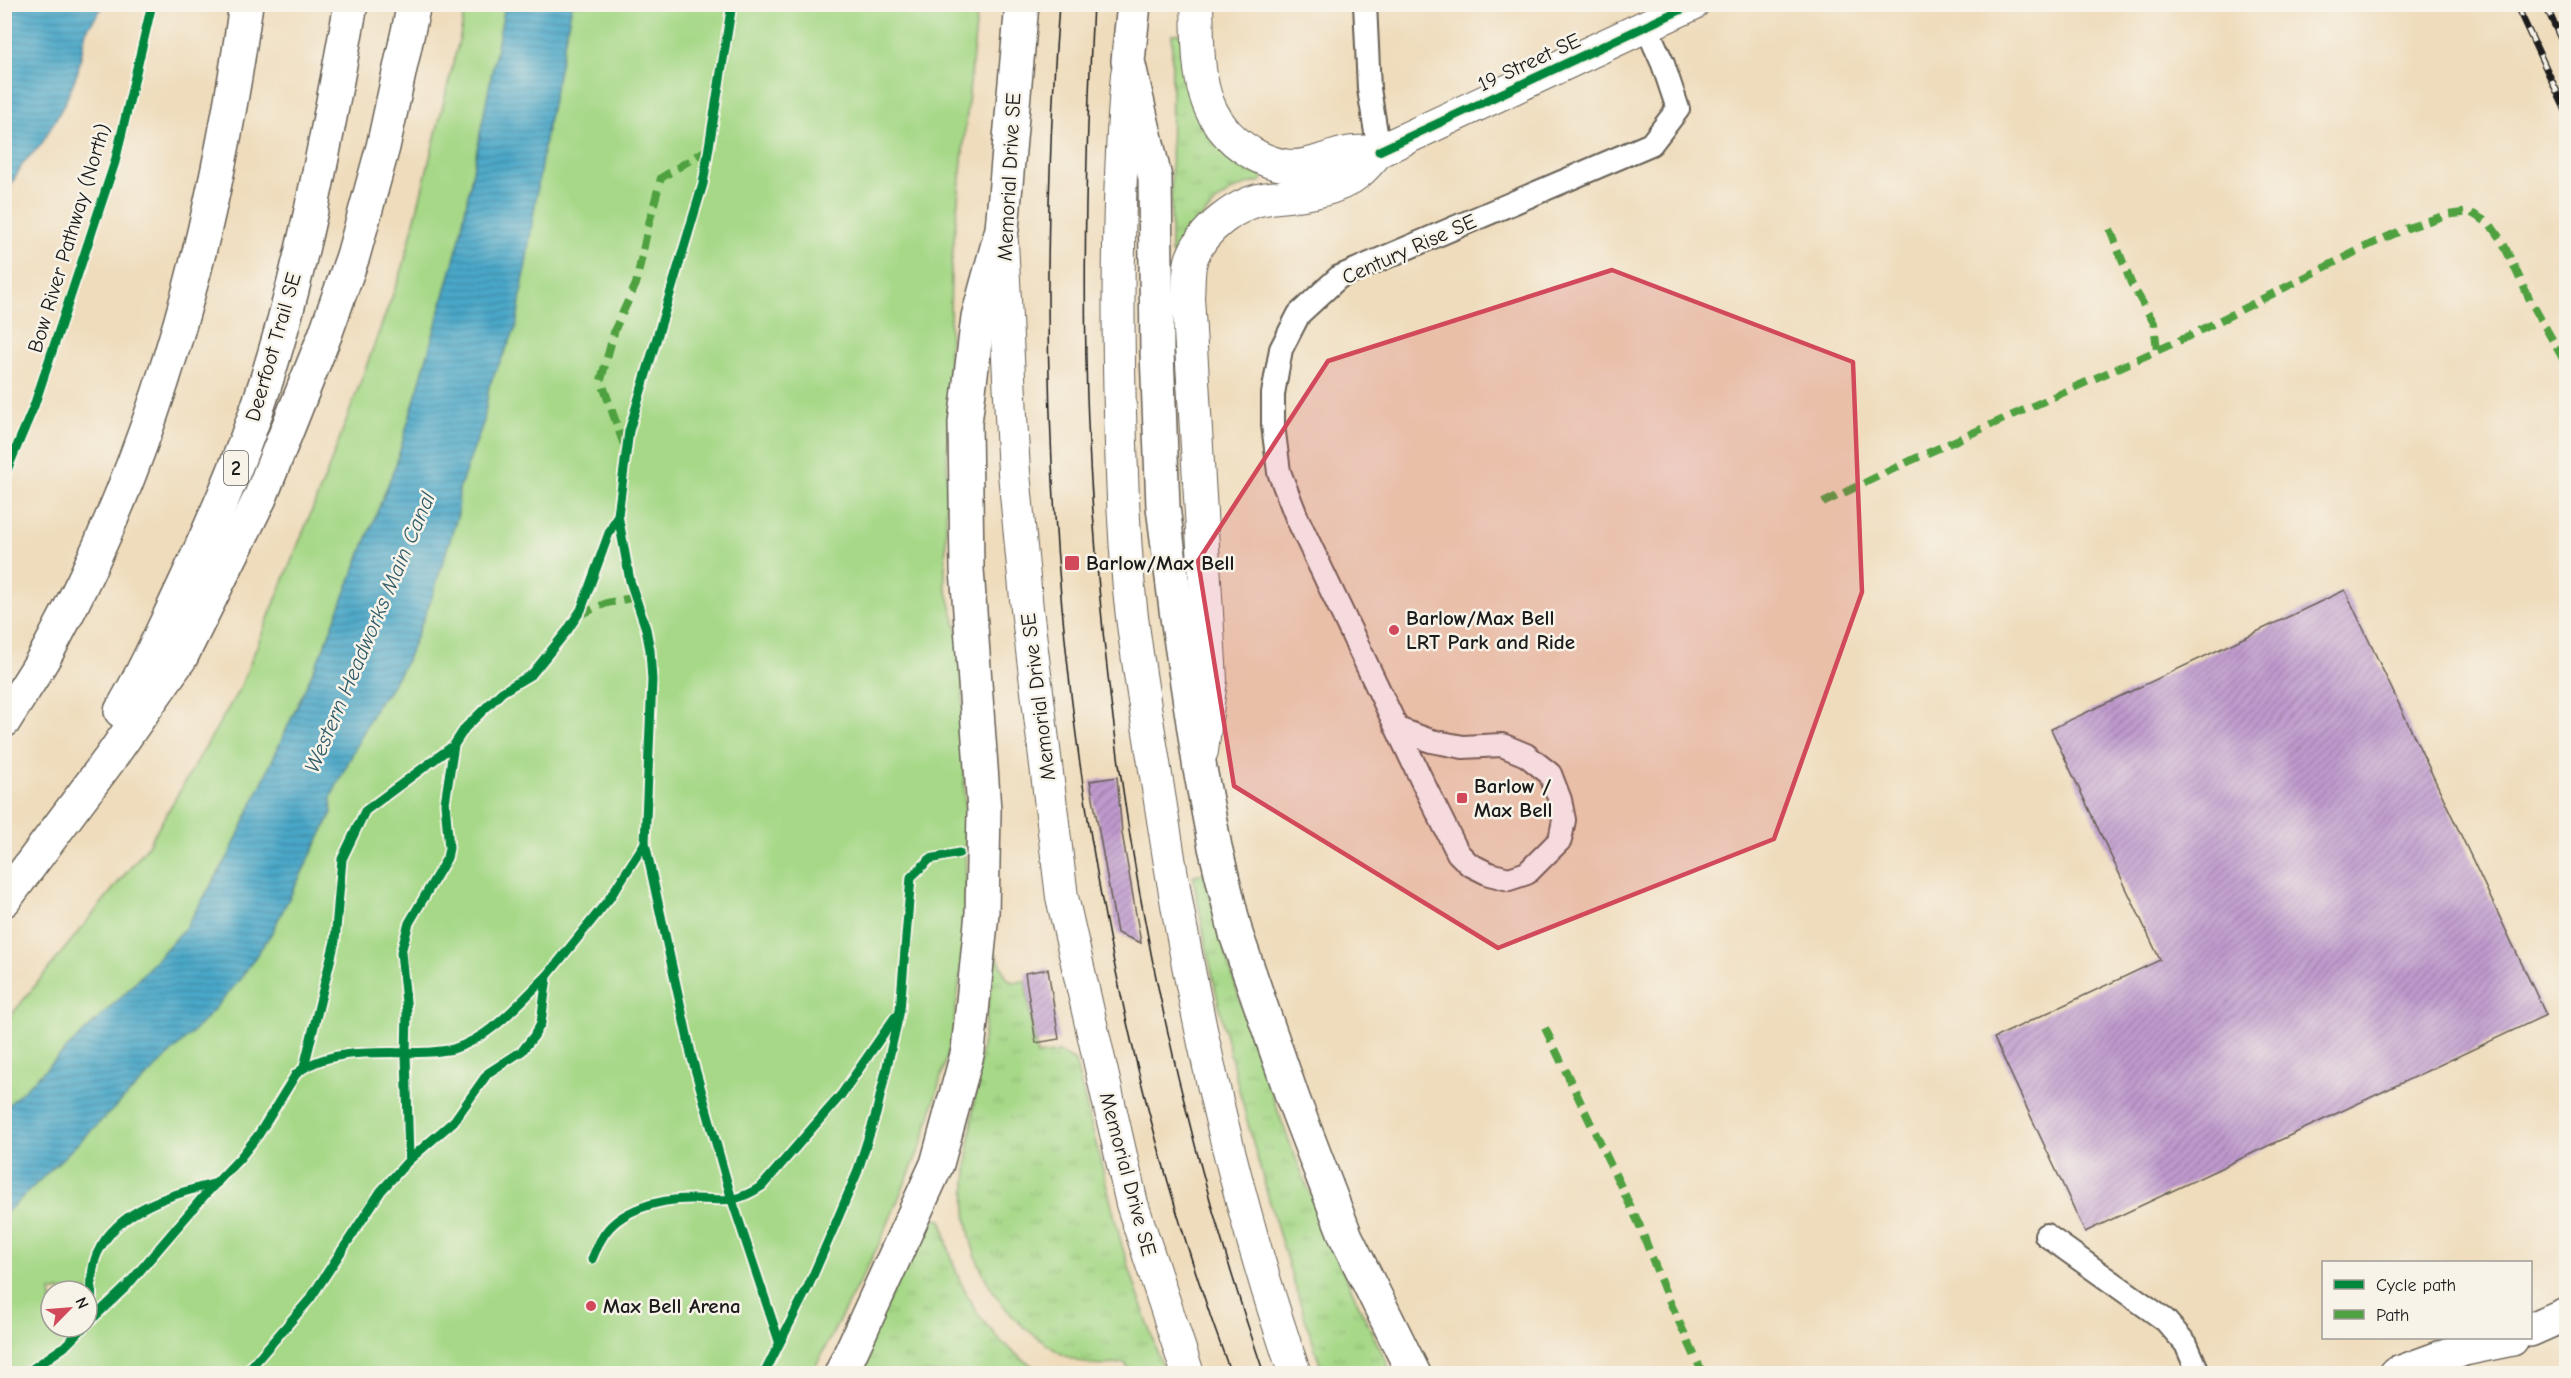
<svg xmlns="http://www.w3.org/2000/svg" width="2571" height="1378" font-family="'Comic Neue',sans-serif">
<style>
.grass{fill:url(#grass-tufts);stroke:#617a52;stroke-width:1.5}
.park{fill:#a6d887;stroke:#617a52;stroke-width:1.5;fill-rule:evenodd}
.water{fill:url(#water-rules);stroke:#326272;stroke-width:1.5}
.building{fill:url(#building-hatch)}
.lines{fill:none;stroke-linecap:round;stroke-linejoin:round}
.street-casing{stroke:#665f54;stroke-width:26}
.secondary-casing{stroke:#665f54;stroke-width:34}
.primary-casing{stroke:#665f54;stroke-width:36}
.highway-casing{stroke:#665f54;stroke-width:36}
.street{stroke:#fff;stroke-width:22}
.secondary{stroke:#fff;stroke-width:32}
.primary{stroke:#fff;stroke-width:33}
.highway{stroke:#fff;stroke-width:33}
.tram{stroke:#1c1c1c;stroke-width:1.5}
.rail-casing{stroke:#1c1c1c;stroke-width:7}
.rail{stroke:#f7f3e8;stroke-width:4.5;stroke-dasharray:14;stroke-linecap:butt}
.quiet{stroke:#4fa141;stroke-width:8;stroke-dasharray:15 8;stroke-linecap:butt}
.cycleway-casing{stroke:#f7f3e8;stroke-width:13}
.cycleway{stroke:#00873e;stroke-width:9}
.marked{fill:#d1495b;fill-opacity:0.2;stroke:#d1495b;stroke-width:4.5;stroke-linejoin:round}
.poi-dot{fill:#d1495b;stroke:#f7f3e8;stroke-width:2}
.labels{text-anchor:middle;stroke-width:5;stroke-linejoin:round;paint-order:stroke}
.shield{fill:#f7f3e8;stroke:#5e5c59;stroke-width:1.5}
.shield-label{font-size:20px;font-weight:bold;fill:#1c1c1c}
.street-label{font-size:21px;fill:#1c1c1c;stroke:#f7f3e8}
.poi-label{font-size:21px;font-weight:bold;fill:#1c1c1c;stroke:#f7f3e8;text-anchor:start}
.water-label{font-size:22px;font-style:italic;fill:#305b69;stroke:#f7f3e8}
</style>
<defs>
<pattern id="grass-tufts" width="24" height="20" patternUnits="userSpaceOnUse" patternTransform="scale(1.5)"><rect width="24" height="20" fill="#a6d887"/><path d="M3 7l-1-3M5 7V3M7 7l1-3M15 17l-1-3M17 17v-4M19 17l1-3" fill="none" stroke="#8eb974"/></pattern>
<pattern id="water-rules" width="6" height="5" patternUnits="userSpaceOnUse" patternTransform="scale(1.5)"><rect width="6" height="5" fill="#49a7c8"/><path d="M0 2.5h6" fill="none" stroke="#3c87a2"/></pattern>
<pattern id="building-hatch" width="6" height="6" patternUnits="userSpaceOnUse" patternTransform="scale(1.5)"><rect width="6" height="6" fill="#bf9ace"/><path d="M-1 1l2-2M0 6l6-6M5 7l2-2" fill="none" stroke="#9a7da6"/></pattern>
</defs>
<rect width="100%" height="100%" fill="#f7f3e8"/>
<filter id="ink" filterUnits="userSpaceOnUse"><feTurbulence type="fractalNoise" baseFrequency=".0167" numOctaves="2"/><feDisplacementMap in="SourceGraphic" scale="12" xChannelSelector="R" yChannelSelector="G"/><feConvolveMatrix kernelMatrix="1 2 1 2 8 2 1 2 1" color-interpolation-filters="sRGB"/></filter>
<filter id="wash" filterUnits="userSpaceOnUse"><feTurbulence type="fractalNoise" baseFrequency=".008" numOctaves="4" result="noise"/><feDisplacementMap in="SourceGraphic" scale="24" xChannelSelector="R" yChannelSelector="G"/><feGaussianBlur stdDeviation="1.35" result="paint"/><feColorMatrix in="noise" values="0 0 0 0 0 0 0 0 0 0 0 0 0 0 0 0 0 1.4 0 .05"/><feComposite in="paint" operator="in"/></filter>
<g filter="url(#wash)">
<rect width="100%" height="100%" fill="#efdcbc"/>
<!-- grass -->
<g class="grass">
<path d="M1184 33 1262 172V181C1220 187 1197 219 1179 254L1171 253 1172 34Z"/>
<path d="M1204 873C1248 1046 1312 1215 1392 1373H1323C1269 1211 1222 1045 1193 875Z"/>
<path d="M996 953 1006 977 1012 982 1025 981 1037 1055 1059 1052 1075 1061 1122 1246 1164 1373H1130L1125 1363C1082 1369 1068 1360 1034 1335 995 1306 970 1260 966 1211 964 1187 968 1162 970 1138 976 1076 987 1014 996 953Z"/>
<path d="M929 1219 942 1220C954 1287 984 1339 1044 1373L852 1374Z"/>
</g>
<!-- park -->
<path class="park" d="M465 5H978L951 268 945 584 962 648 966 890 962 962 952 1038 923 1141 880 1242 812 1373H5L4 1024 147 847 240 688 325 478 403 267 461 32ZM51 1291H87V1327H51Z"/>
<!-- water -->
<g class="water">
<path d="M5 4 104 5 86 31 78 71 65 103 41 145 24 162 5 195Z"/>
<path d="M505 5H572L546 134 516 328 489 386 484 421 459 489 458 514 431 600 406 662 388 692 378 703 331 797 332 813 271 934 238 982 201 1024 5 1214V1108L129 989 186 927 228 857 324 647 396 464 429 350 459 242Z"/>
</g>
<g id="blocks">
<!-- building -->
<g class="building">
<path d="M2345 590 2546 1015 2085 1232 1994 1038 2160 960 2051 729Z"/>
<path d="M1117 777 1122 833 1141 943 1117 933 1090 781Z"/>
<path d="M1048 969 1059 1039 1036 1043 1025 973Z"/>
</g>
</g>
</g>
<g filter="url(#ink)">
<use href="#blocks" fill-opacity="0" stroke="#665f54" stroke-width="1.5"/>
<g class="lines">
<defs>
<g id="street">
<path d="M1365 4 1369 89 1379 151"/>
<path d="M1398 729 1431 741 1463 747 1502 745 1526 755 1550 774 1560 800 1564 820 1560 840 1527 873 1509 879 1489 874 1469 864 1458 853 1424 785 1297 518 1279 472 1273 425V394L1281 349 1299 314 1339 277 1651 144 1678 109 1663 64 1646 26"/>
<path d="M2046 1235 2165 1320 2186 1344 2199 1374"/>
</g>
<g id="secondary">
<path d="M1197 4C1199 63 1194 118 1250 152 1262 160 1279 166 1293 166 1314 166 1328 156 1347 153 1357 151 1369 152 1379 151"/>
<path d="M1127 74C1118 186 1117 299 1120 412 1122 480 1124 549 1132 617 1140 680 1151 743 1161 807 1190 999 1231 1189 1295 1374"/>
<path d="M1002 242 1014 473 1027 609 1062 897 1132 1204 1188 1374"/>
<path d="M1202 751 1211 680 1188 297C1189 286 1188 272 1191 261 1200 230 1239 201 1270 198 1297 195 1334 193 1357 174 1365 168 1372 159 1379 151L1693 4"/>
</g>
<g id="primary">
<path d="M1134 4 1128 61 1155 178 1157 352 1163 507 1177 617 1200 769 1215 847 1236 934 1293 1099 1346 1237 1414 1374"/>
<path d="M2530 1330 2566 1314"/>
<path d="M841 1374 937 1164 968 1051 982 913 984 810 967 569 965 423 978 317 1002 229 1022 4"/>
<path d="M2396 1374 2464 1349 2512 1339"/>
</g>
<g id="highway">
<path d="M121 711C143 675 160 636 178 598 206 539 232 480 254 418 300 285 326 143 351 4"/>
<path d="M4 721C20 695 38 670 52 643 158 446 216 225 246 4"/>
<path d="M4 900 109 760 181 657 260 498 325 335 353 256 383 147 414 4"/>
</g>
</defs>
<!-- street casing -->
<use href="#street" class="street-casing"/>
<!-- secondary casing -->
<use href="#secondary" class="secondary-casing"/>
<!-- primary casing -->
<use href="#primary" class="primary-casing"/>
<!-- highway casing -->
<use href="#highway" class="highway-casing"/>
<!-- street -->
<use href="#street" class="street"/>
<!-- secondary -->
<use href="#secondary" class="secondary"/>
<!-- primary -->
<use href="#primary" class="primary"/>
<!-- highway -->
<use href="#highway" class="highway"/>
<!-- tram -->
<g class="tram">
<path d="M1059 4C1024 466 1070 938 1231 1374"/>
<path d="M1093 4C1086 144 1082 284 1088 423 1102 746 1159 1067 1264 1374"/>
</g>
<defs>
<g id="rail">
<path d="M2516 4 2566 111"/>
<path d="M2545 4 2566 50"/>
</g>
</defs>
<!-- rail casing -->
<use href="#rail" class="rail-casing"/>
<!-- rail -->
<use href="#rail" class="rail"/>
<!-- quiet -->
<g class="quiet">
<path d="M2110 229 2131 283 2154 323 2157 350"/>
<path d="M624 445 601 380 615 329 636 284 648 227 661 178 708 149"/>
<path d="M1823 503 1912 460 2183 339 2369 245 2405 229 2446 215 2470 212 2490 224 2503 243 2530 300 2566 364"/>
<path d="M579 615 607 603 636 597"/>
<path d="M1545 1028 1639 1224 1664 1289 1703 1374"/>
</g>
<defs>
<g id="cycleway">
<path d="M1379 151 1693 4"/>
<path d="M4 477 34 406 115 162 152 4"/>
<path d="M618 515 630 581 646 629 650 650 652 680 645 843 692 1058 732 1200 779 1341"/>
<path d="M304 1067 335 941 342 859 365 811 454 745"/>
<path d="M409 1160 454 1121 488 1073 522 1051 534 1036 541 1023 547 976 609 899 645 843"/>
<path d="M592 1259C595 1252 598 1244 602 1238 618 1209 661 1199 691 1199 724 1198 731 1206 762 1186L841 1095 895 1017"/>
<path d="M92 1319C92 1299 89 1273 97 1254 118 1208 173 1194 217 1183"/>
<path d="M87 1324 126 1287 203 1197 240 1158 259 1134 296 1074C330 1045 389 1055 431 1052 438 1051 446 1051 453 1049 492 1037 519 1003 547 976"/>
<path d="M25 1374 64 1347 84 1327"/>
<path d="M245 1374 310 1299 381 1191 409 1160 406 1054 407 1012 401 952 409 923 447 858 449 848 445 803 454 745 465 728 502 692 532 674 567 631 581 610 609 533 618 515 629 431 703 184 732 4"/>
<path d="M764 1374 808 1287 835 1225 857 1173 876 1114 900 1010 911 877 930 859 959 853"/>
</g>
</defs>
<!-- cycleway casing -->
<use href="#cycleway" class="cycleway-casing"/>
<!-- cycleway -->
<use href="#cycleway" class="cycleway"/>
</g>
</g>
<!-- marked area -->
<path class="marked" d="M1612 270 1853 362 1862 592 1774 839 1498 948 1234 786 1198 561 1328 361Z"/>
<!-- markers -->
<g class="poi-dot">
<rect x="1064" y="555" width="16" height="16" rx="3"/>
<circle cx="1394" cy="630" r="6"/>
<rect x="1456" y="792" width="12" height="12" rx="3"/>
<circle cx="591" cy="1306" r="6"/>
</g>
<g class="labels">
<!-- shield labels -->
<rect class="shield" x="224" y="451" width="24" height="34" rx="4.5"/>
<g class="shield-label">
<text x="236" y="475">2</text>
</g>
<!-- street labels -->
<g class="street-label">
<text transform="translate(1529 62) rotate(-25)" y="7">19 Street SE</text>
<text transform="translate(1009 177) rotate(-87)" y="7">Memorial Drive SE</text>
<text transform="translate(69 238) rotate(-73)" y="7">Bow River Pathway (North)</text>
<text transform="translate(1409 249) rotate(-24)" y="7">Century Rise SE</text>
<text transform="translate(273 347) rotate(-74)" y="7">Deerfoot Trail SE</text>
<text transform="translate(1038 697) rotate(-97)" y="7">Memorial Drive SE</text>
<text transform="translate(1128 1174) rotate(75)" y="7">Memorial Drive SE</text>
</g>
<!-- poi labels -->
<g class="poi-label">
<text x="1086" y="570">Barlow/Max Bell</text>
<text x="1406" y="625">Barlow/Max Bell<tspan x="1406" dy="24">LRT Park and Ride</tspan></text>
<text x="1474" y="793">Barlow /<tspan x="1474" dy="24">Max Bell</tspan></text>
<text x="603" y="1313">Max Bell Arena</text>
</g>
<!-- water labels -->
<g class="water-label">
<text transform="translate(369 632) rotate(-67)" y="8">Western Headworks Main Canal</text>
</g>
</g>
<!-- margin -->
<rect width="2571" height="1378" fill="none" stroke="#f7f3e8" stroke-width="24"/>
<!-- legend -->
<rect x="2322" y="1261" width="210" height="78" fill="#f7f3e8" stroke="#9f9d96" stroke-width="1.5"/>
<rect x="2334" y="1280" width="30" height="9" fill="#00873e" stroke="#9f9d96" stroke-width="1.5"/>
<text x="2376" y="1291" font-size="18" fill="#1c1c1c">Cycle path</text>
<rect x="2334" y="1310" width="30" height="9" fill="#4fa141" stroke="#9f9d96" stroke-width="1.5"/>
<text x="2376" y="1321" font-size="18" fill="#1c1c1c">Path</text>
<!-- north arrow -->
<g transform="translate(69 1309) rotate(65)"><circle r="28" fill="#f7f3e8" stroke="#9f9d96" stroke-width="1.5"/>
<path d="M0-4.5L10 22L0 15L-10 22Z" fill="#d1495b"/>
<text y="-9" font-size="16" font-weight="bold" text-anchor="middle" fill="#1c1c1c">N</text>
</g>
</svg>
